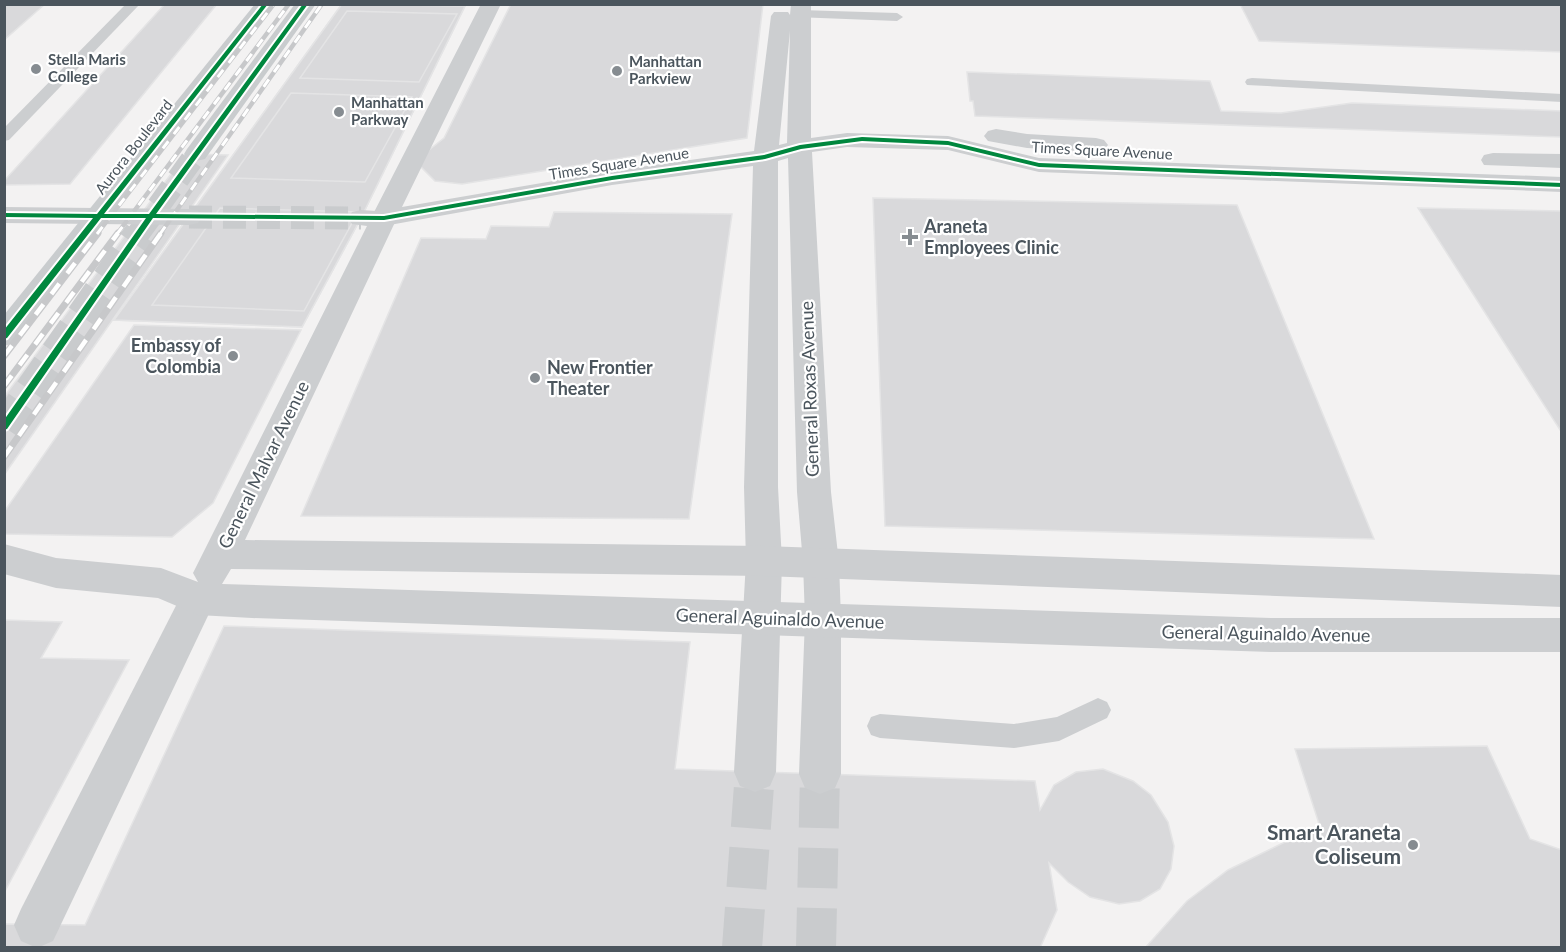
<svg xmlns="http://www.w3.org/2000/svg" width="1566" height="952" font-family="Lato,sans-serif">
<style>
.building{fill:#d9d9db;stroke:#e4e4e5;stroke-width:1.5;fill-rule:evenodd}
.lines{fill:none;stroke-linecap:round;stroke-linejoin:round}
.minor-tunnel{stroke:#c9cbcd;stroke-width:40;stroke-dasharray:40 20;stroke-linecap:butt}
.tertiary-tunnel{stroke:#c9cbcd;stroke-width:23;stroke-dasharray:23 11;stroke-linecap:butt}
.primary-tunnel-far1{stroke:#c9cbcd;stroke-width:23;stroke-dasharray:23 11;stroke-linecap:butt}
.primary-tunnel{stroke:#c9cbcd;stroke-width:30;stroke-dasharray:30 15;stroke-linecap:butt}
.service{fill:#ccced0;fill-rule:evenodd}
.minor{fill:#ccced0;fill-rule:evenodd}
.tertiary{fill:#ccced0;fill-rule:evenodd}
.primary{fill:#c9ccce;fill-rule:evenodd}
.rail-far1-casing{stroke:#c7c8ca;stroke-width:4.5}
.rail-casing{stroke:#c7c8ca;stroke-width:7}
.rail-far1{stroke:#fff;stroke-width:3;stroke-dasharray:9;stroke-linecap:butt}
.rail{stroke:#fff;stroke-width:4.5;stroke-dasharray:13;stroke-linecap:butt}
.cycleway-casing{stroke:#fff;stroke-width:4}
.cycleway{fill:#00873e;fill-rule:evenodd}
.poi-dot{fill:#868c91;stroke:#fff;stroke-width:2}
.labels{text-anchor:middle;stroke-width:4.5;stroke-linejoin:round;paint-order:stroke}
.far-poi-label{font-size:15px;font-weight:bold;fill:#4b555d;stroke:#fff;text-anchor:start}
.far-street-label{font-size:15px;fill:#4b555d;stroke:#fff}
.poi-label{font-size:18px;font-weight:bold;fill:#4b555d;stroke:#fff;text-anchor:start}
.street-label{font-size:18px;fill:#4b555d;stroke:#fff}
.near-poi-label{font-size:21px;font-weight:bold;fill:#4b555d;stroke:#fff;text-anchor:end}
</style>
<rect width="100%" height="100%" fill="#f3f2f2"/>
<!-- building -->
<g class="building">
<path d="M45 4 4 40V5Z"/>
<path d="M165 4H217L70 184 4 185V181Z"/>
<path d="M342 4 465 6 361 218 302 327 114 320ZM347 11 457 14 419 82 300 78ZM291 93 412 97 365 182 231 178ZM220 208 358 212 304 311 152 305Z"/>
<path d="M342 4 465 6 361 218 302 327 114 320Z"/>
<path d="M511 4H763L747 138 462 184 435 181 420 166 424 154 444 138Z"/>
<path d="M1240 4H1562V52L1259 41Z"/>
<path d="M347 11 457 14 419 82 300 78Z"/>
<path d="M967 72 1210 81 1221 111 1281 113 1352 103 1562 111V137L975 116 973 101H970Z"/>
<path d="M291 93 412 97 365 182 231 178Z"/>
<path d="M186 154 228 155 4 475V397Z"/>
<path d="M873 198 1237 205 1374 539 885 526Z"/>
<path d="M220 208 358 212 304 311 152 305Z"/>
<path d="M1418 208 1562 211V433Z"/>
<path d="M554 212 732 214 689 519 301 516 421 238 486 239 491 226 549 227Z"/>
<path d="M134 325 301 330 213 503 172 537 4 534V512Z"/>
<path d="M4 620 62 622 41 658 129 660 4 893Z"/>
<path d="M224 626 690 642 675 769 1035 781 1040 810 1054 785 1076 772 1103 769 1133 781 1151 795 1168 822 1174 846 1171 869 1160 889 1140 901 1119 904 1090 897 1068 882 1049 863 1057 910 1040 948H4V924L85 925Z"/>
<path d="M1487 746 1530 839 1562 850V948H1145L1187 901 1228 870 1287 841 1321 830 1295 749Z"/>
</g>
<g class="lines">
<!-- minor-tunnel -->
<g class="minor-tunnel">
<path d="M742 948 755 772"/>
<path d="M816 948 820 774"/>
</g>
<!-- tertiary-tunnel -->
<path class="tertiary-tunnel" d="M189 217 361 218"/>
<!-- primary-tunnel-far1 -->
<path class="primary-tunnel-far1" d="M138 234 196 154"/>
<!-- primary-tunnel -->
<path class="primary-tunnel" d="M4 427 139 233"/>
<!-- service -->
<g class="service">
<path d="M126 4H140L9 140 4 141V128Z"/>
<path d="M800 10 897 13 903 17 897 21 795 17 794 14 795 11Z"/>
<path d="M1252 78 1562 94V102L1247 85 1245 82 1247 79Z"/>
<path d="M1098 698 1107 702 1111 710 1107 718 1059 741 1014 748 880 738 871 735 867 726 871 717 880 714 1014 724 1057 717Z"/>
</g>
<!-- minor -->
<g class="minor">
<path d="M481 4H501L402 207 612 171 754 151 771 16 774 12H788L790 15 791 4H811V138L847 133 948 136 1039 158 1562 177V192L1039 172 948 150 847 147 812 152 831 492 839 563 841 619V774L835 788 820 794 805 788 799 774 805 619 803 563 797 492 788 158 778 161V487L782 561 776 772 770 786 755 792 740 786 734 772 746 561 744 487 753 166 612 185 384 226 375 224 371 218ZM790 31 787 143 779 145Z"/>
<path d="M996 129 1027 134 1096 138 1104 140 1108 145 1104 150 1096 152 1027 148 988 141 984 136 988 131Z"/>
<path d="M1493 153 1562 154V168L1484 165 1481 160 1484 155Z"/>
<path d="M198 583 211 588 216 599 53 941 37 948 21 941 14 925 21 909 185 588Z"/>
</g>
<!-- tertiary -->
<g class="tertiary">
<path d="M4 207 189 209 198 211 202 217 198 223 189 225 4 223Z"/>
<path d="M361 210 393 212 397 218 245 540 764 546 1562 575V607L764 576 231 569 222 584 1271 618H1562V652H1271L252 618 198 615 158 598 56 588 4 574V544L56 558 161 568 198 582 193 573 367 226 352 224 348 218 352 212Z"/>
</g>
<!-- primary -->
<g class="primary">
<path d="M255 4H276L14 343 4 346V315Z"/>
<path d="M295 4H316L205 159 196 161 187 159 184 154 187 149Z"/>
</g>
<defs>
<g id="rail-far1">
<path d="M97 234 274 4"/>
<path d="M117 234 289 4"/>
<path d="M160 234 322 4"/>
</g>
<g id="rail">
<path d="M4 356 98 233"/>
<path d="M4 386 118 233"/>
<path d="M4 457 161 233"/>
</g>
</defs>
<!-- rail-far1 casing -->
<use href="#rail-far1" class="rail-far1-casing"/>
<!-- rail casing -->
<use href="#rail" class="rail-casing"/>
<!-- rail-far1 -->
<use href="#rail-far1" class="rail-far1"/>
<!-- rail -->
<use href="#rail" class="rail"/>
<defs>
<path id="cycleway" d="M263 4H268L104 214H149L303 4H308L156 214 384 216 612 176 764 155 800 145 862 137 948 141 1039 163 1562 183V187L1039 167 948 145 862 141 801 149 765 159 612 180 384 220 153 218 7 429 4 430V420L146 218H101L7 338 4 339V330L93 218 4 217V213L97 214Z"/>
</defs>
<!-- cycleway casing -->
<use href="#cycleway" class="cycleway-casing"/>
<!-- cycleway -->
<use href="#cycleway" class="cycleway"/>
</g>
<!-- markers -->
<g class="poi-dot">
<circle cx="36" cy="69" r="6"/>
<circle cx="617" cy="71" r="6"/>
<circle cx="339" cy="112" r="6"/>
<path d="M907 228h6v6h6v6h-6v6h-6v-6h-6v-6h6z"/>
<circle cx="233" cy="356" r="6"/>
<circle cx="535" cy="378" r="6"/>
<circle cx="1413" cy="845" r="6"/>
</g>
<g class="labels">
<!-- far-poi labels -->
<g class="far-poi-label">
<text x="48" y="65">Stella Maris<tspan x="48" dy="17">College</tspan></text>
<text x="629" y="67">Manhattan<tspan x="629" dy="17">Parkview</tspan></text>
<text x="351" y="108">Manhattan<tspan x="351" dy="17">Parkway</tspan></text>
</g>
<!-- far-street labels -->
<g class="far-street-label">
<text transform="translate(134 147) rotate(-52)" y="5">Aurora Boulevard</text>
<text transform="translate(1102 151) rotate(3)" y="5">Times Square Avenue</text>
<text transform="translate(619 164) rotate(-9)" y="5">Times Square Avenue</text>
</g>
<!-- poi labels -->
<g class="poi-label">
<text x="924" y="233">Araneta<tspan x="924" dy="21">Employees Clinic</tspan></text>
<text x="221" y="352" text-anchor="end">Embassy of<tspan x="221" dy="21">Colombia</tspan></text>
<text x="547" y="374">New Frontier<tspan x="547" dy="21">Theater</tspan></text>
</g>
<!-- street labels -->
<g class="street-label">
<text transform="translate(810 389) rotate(-92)" y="6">General Roxas Avenue</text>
<text transform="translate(264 465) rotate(-64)" y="6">General Malvar Avenue</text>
<text transform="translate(780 619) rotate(2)" y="6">General Aguinaldo Avenue</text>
<text transform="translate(1266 634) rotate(1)" y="6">General Aguinaldo Avenue</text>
</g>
<!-- near-poi labels -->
<g class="near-poi-label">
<text x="1401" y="840">Smart Araneta<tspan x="1401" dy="24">Coliseum</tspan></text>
</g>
</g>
<!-- border -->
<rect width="1566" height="952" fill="none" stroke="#4b555d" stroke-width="12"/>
</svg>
